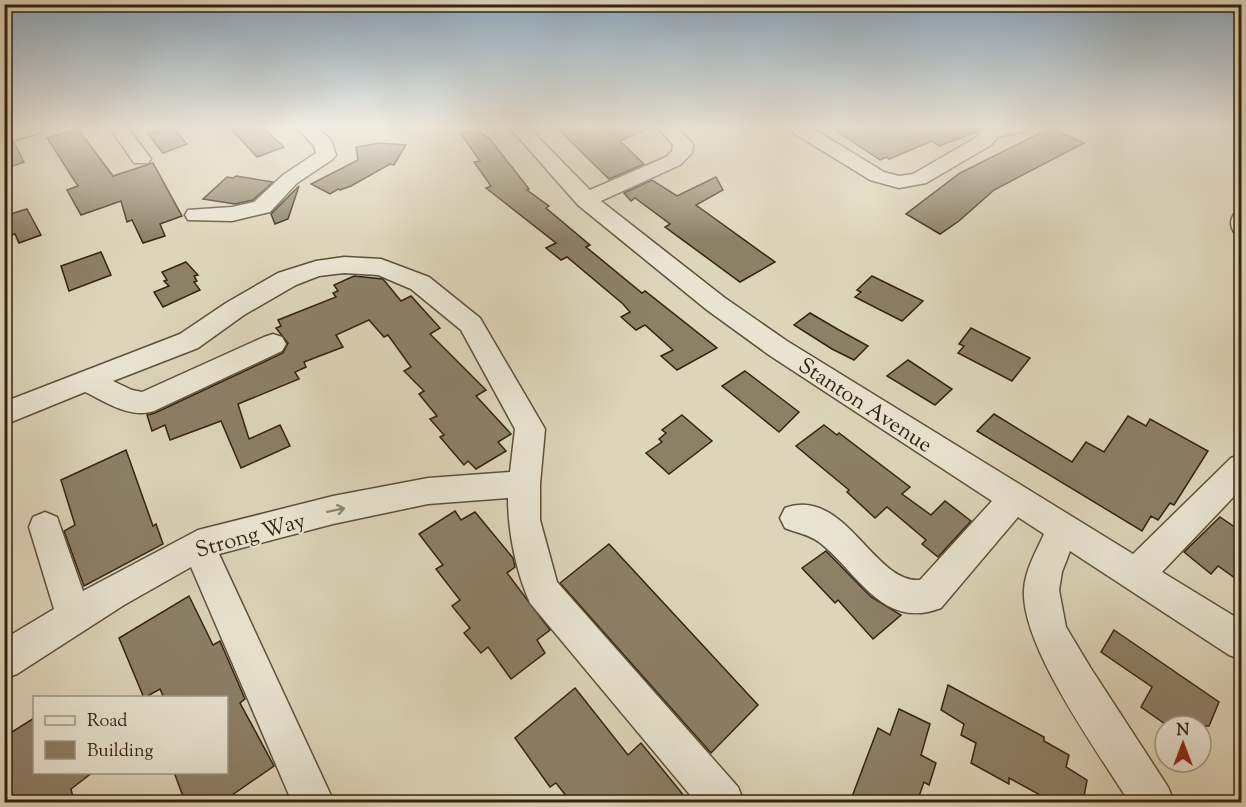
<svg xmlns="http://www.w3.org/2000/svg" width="1246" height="807" font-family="'Sorts Mill Goudy',serif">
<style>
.building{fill:#8c8067;stroke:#34230e;stroke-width:1.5}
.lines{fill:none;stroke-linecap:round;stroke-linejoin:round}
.minor-casing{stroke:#5e5039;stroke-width:3}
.minor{fill:#e9e4d2;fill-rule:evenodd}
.oneway{stroke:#8e8470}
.labels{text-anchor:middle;stroke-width:4.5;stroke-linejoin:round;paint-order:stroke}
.street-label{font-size:22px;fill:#34230e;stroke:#e9e4d2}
</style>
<rect width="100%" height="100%" fill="#ddd5b9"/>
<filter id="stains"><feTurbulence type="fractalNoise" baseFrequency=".00333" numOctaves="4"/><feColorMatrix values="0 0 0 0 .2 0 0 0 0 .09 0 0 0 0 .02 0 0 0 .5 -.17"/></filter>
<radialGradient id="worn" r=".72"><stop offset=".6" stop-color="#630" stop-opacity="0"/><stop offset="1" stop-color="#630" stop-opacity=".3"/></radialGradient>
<!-- building -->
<g class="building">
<path d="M173 128 187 144 163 153 148 134Z"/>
<path d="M230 128H263L284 147 257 157Z"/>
<path d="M557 128H649L620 141 644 164 609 179Z"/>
<path d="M832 128H982L980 131 939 146 932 141 889 159 887 157 880 160Z"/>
<path d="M1050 128 1084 143 994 190 959 221 940 234 906 214 960 173Z"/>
<path d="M78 129 113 176 153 163 182 216 160 224 165 236 143 243 132 220 127 222 121 201 81 215 67 190 78 186 47 138Z"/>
<path d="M476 129 490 139 529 189 527 190 549 206 546 208 590 245 586 247 642 293 645 291 717 348 677 370 661 356 673 350 645 325 636 330 621 317 630 312 623 304 567 257 561 260 546 248 556 243 486 188 491 186 474 162 480 161 461 134Z"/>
<path d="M14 142 24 162 4 169V145Z"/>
<path d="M380 143 406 145 394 165 390 164 351 186 340 190 338 189 330 194 311 184 358 160 356 147Z"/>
<path d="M236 176 273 182 253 200 235 204 203 199 227 177 233 178Z"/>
<path d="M716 177 723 190 696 205 775 262 740 282 665 227 670 224 635 198 631 201 624 193 652 180 677 196Z"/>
<path d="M299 186 288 219 275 224 271 214Z"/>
<path d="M27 209 41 235 19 243 15 234 4 237V216Z"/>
<path d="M101 252 111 275 69 291 61 266Z"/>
<path d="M186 262 198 275 194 276 197 281 194 282 200 290 163 307 154 292 169 286 164 281 167 280 162 272Z"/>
<path d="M354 276 383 279 401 301 411 296 440 328 430 334 486 390 476 396 511 434 498 442 506 451 476 469 468 461 464 465 440 437 444 435 430 419 437 416 419 394 424 391 404 371 411 367 388 335 384 337 369 320 336 335 343 347 304 362 306 367 295 372 299 379 238 404 249 439 280 425 290 446 241 468 221 421 170 440 165 425 152 431 147 415 155 413 283 353 288 343 276 328 281 326 278 320 336 297 333 293 338 291 334 285Z"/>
<path d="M872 276 923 301 902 321 855 297 861 292 857 290Z"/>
<path d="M810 313 839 330 868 346 854 360 832 349 794 325Z"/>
<path d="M971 328 1030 358 1012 381 958 353 964 346 959 344Z"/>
<path d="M908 360 952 389 935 405 887 376Z"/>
<path d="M745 371 799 412 779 432 722 386Z"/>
<path d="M994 414 1072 462 1086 442 1104 452 1128 416 1146 426 1150 419 1208 451 1174 505 1170 503 1158 520 1151 516 1142 531 977 431Z"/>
<path d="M682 415 712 441 669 474 646 453 662 442 659 439 666 433 662 430Z"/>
<path d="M824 425 837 435 839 433 910 487 902 494 931 515 945 501 971 521 938 557 922 544 926 540 887 507 875 518 847 492 849 490 796 446Z"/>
<path d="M126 450 153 526 156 524 163 544 84 586 64 531 75 525 61 480Z"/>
<path d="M455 511 461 520 475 512 513 558 515 567 507 573 550 630 537 640 545 653 511 679 488 647 481 653 464 633 470 628 452 606 460 600 436 569 443 565 419 534Z"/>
<path d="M1220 517 1242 532V583L1218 566 1211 574 1184 552Z"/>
<path d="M609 544 758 705 711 753 560 583Z"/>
<path d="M826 551 871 597 901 615 873 639 838 600 835 603 802 568Z"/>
<path d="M189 596 213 645 220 641 245 699 240 703 274 766 222 802H185L174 772H226V698H164L160 689 144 698 119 638Z"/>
<path d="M1114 630 1219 702 1209 726H1168L1141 707 1152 687 1101 652Z"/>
<path d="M948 685 1044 737V741L1069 755 1066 767 1087 780 1083 802H1053L1009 778V784L971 763 976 743 961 735 964 724 941 710Z"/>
<path d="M575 688 628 755 641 743 689 802H571L556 783 550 787 515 738Z"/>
<path d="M899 709 930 724 921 755 936 763 929 785 924 782 917 802H850L878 728 890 735Z"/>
<path d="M34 718V772H93L71 789 74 802H4V737Z"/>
</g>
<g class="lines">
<defs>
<g id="minor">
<path d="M16 128H45L42 132 4 143V131Z"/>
<path d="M110 128H128L151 159 148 163H134Z"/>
<path d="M297 128H317L331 140 336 155 333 159 297 183 270 212 232 221 188 220 185 215 188 210 232 207 254 202 283 175 316 153 314 146Z"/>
<path d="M510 128H529L590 190 666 157 672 151 673 145 661 131 664 128H678L693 144 692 153 680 165 601 201 725 298 787 341 1133 554 1231 458 1242 454V488L1162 572 1242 621V660L1229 655 1070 551 1062 572 1059 590 1066 627 1090 667 1168 787 1174 802H1129C1099 753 1021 647 1024 590 1025 570 1036 552 1044 534L1018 517 941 608C882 631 858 572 819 542 808 534 797 533 785 528L780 518 785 508C845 486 874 584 920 580L992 501 769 355 707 310 578 205Z"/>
<path d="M789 128H812L884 172 899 176 913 174 977 137 984 129 1025 128 1022 132 998 137 991 145 926 183 899 188 870 180 792 132Z"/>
<path d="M1242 212V234L1234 232C1230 225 1230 221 1234 214Z"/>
<path d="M344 257 381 259 429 277 480 318 545 429 540 484V520L557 582 738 787 744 802H696L530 603C516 572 508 532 508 498L428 504 333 524 219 554 334 802H292L191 567 124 605 17 674 4 679V639L54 609 29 527 33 517 45 512 57 517 83 591 198 530 333 496 428 478 510 472 515 429 461 330 411 289 378 275 344 273 319 276 296 285 244 315 198 348 113 381 132 390 142 392 264 337 273 334 282 337 286 344 282 351 154 411C130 419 106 402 85 392L4 425V402L180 334 226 303 278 273 316 261Z"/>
</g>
</defs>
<!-- minor casing -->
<use href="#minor" class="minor-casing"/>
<!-- minor -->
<use href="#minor" class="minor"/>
</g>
<!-- one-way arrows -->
<defs><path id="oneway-shaft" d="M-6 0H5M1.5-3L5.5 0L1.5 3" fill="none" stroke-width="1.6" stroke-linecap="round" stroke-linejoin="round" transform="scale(1.5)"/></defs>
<use class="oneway" href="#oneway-shaft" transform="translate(336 510) rotate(-12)"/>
<!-- sky -->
<linearGradient id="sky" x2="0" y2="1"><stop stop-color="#8da9be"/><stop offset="0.53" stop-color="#f0ece0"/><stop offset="1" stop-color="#f0ece0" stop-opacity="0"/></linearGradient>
<rect width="1246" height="240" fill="url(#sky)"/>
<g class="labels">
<!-- street labels -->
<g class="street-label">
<text transform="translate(866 404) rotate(33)" y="8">Stanton Avenue</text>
<text transform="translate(250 534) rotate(-16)" y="8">Strong Way</text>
</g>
</g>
<!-- margin -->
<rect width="1246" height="807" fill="none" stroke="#ddd5b9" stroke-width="24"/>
<rect x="6" y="6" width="1234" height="795" fill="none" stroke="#34230e" stroke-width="3"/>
<rect x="12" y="12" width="1222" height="783" fill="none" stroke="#34230e" stroke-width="1.5"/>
<!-- legend -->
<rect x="33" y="696" width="195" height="78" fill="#e9e4d2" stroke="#a19784" stroke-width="1.5"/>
<rect x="45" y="716" width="30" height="9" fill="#e9e4d2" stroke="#a19784" stroke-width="1.5"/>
<text x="87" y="726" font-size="18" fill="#34230e">Road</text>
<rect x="45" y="741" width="30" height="18" fill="#8c8067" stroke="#a19784" stroke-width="1.5"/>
<text x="87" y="756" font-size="18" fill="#34230e">Building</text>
<!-- north arrow -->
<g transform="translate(1183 744)"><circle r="28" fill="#e9e4d2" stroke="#a19784" stroke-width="1.5"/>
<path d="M0-4.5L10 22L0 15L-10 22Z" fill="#8f2418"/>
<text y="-9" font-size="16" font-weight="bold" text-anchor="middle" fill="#34230e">N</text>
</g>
<rect width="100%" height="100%" filter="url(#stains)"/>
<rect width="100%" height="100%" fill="url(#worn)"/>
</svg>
